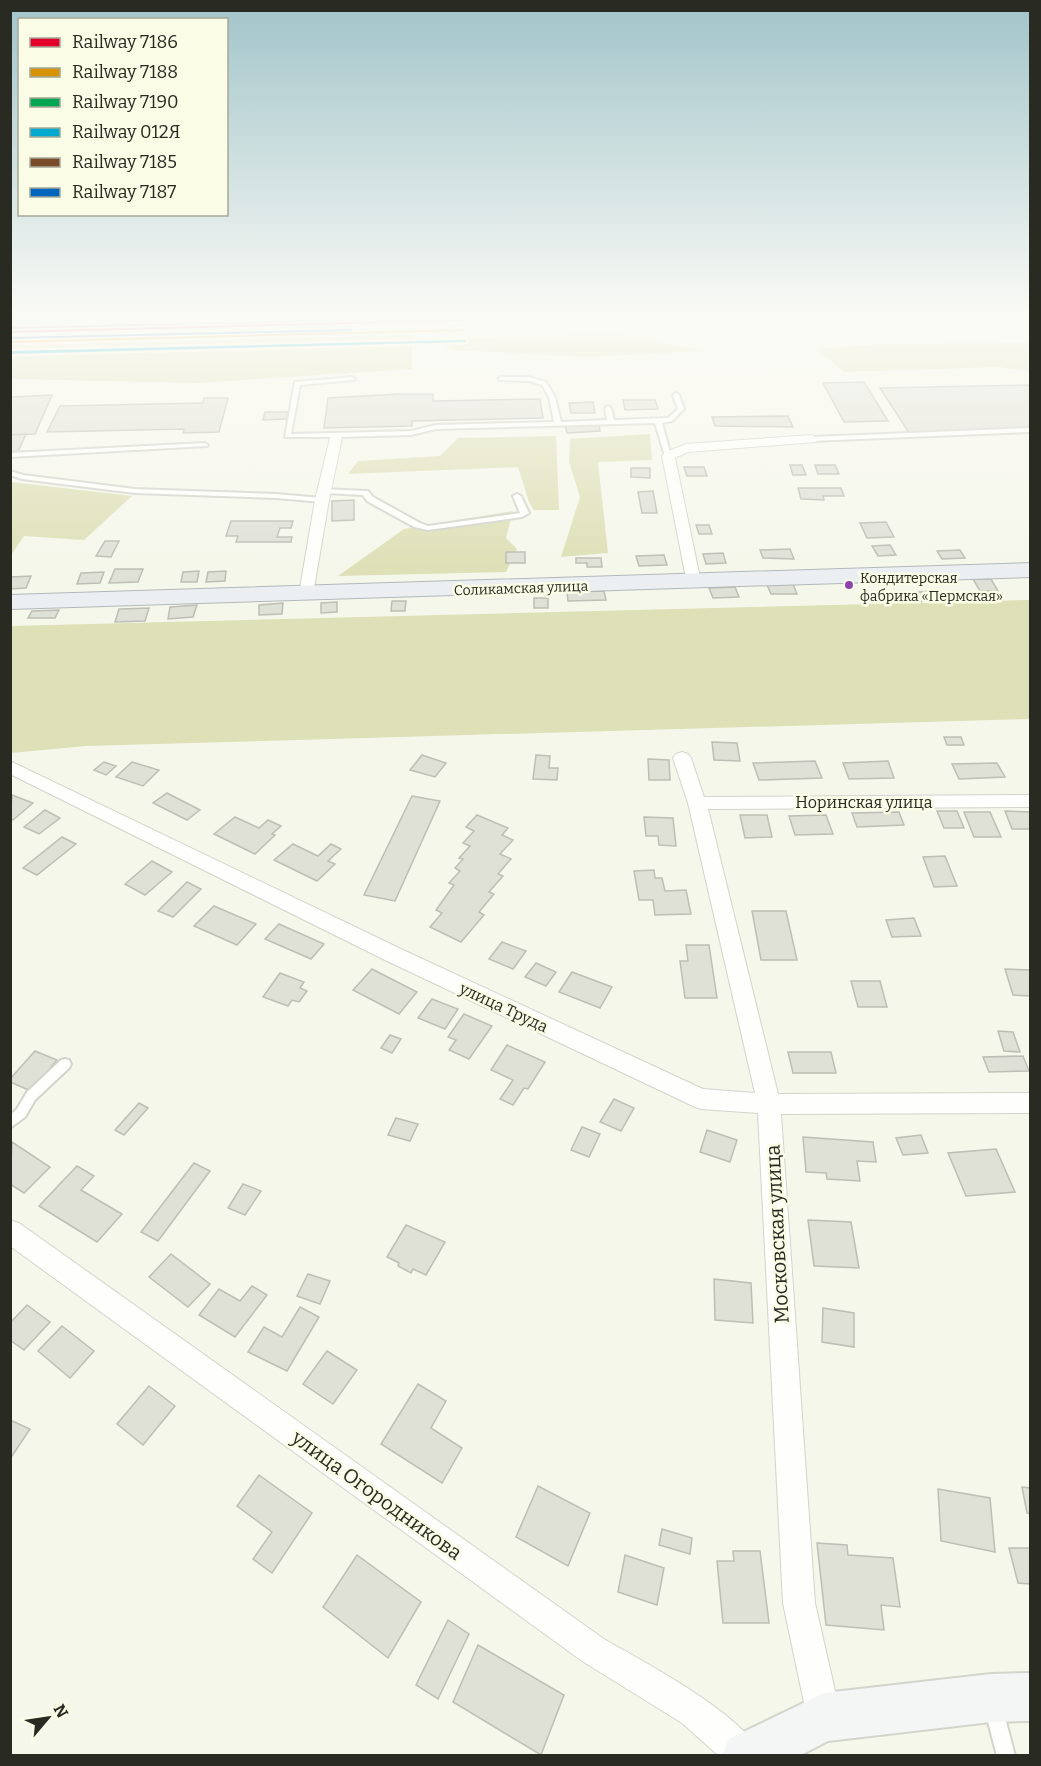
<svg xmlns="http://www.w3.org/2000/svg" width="1041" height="1766" font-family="Bitter,serif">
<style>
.green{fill:#dee0b7}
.building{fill:#dfe0d6;stroke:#bdbeb5;stroke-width:1.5}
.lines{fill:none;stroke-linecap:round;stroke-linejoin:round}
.lane-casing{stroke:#d3d4cb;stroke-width:4}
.street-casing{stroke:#d3d4cb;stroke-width:2}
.secondary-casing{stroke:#d3d4cb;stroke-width:4}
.primary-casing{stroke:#b1b9ba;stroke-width:2}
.lane{fill:#fefefc;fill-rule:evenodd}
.street{fill:#fefefc;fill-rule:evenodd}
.secondary{fill:#f4f6f6;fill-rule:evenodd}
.primary{fill:#ebeff2;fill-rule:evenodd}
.rail-1-casing{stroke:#fafce6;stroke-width:5}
.rail-2-casing{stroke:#fafce6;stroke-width:5}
.rail-3-casing{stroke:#fafce6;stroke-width:5}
.rail-4-casing{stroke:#fafce6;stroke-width:5}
.rail-5-casing{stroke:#fafce6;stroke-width:5}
.rail-6-casing{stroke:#fafce6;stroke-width:5}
.rail-1{fill:#e4002b;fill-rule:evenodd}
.rail-2{fill:#d89305;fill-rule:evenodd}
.rail-3{fill:#00a651;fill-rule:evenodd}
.rail-4{fill:#00a9ce;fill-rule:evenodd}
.rail-5{fill:#7a4b2a;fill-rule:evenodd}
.rail-6{fill:#0065bd;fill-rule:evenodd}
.bus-dot{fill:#8e44ad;stroke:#fafce6;stroke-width:2}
.labels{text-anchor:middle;stroke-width:5;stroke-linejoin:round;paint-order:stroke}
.bus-label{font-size:14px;fill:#292a22;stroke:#fafce6;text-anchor:start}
.far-street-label{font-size:14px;fill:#292a22;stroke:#fafce6}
.street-label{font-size:16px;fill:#292a22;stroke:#fafce6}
.near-street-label{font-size:20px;fill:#292a22;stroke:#fafce6}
</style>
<rect width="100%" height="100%" fill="#f6f7eb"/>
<!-- green -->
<g class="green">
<path d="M620 334 703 351 587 357 451 350 436 339Z"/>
<path d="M412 335V369L198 383 11 379V339Z"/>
<path d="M1030 343V371L998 367 844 372 817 349 879 344Z"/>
<path d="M650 434 652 460 598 462 608 553 561 557 580 497 569 462 570 439Z"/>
<path d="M556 436 559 510H534L529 502 518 467 348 474 358 461 440 456 458 438Z"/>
<path d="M11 482 132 496 84 540 24 536 11 555Z"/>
<path d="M513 511 506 538 517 549 506 572 338 576 404 529Z"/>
<path d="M1030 600V719L86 746 11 753V626Z"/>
</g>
<!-- building -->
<g class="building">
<path d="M864 382 888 421 844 422 823 383Z"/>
<path d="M1030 385V433L911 436 880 388Z"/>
<path d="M400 394H433V401L540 399 543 418 412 421V426L324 428 328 398Z"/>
<path d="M52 395 35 434 10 435V397Z"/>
<path d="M204 398H228L219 432 183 433 184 429 47 432 60 406 203 403Z"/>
<path d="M623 400H655L658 409 625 410Z"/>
<path d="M593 402 595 413H571L569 403Z"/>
<path d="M265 412H288L287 419 263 420Z"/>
<path d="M788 416 793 427 715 426 712 417Z"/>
<path d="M599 424 600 431 567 433 565 425Z"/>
<path d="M26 434 18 452H10V435Z"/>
<path d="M790 465H802L806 475H793Z"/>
<path d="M815 465H835L839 474H818Z"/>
<path d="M684 467H704L707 476H687Z"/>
<path d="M631 468H650V478L631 477Z"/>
<path d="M798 488H841L844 496H823L824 500 801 499Z"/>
<path d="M653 491 657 513H642L638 492Z"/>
<path d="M354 500V520L332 521V501Z"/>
<path d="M231 521H293L291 528H280L277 537H292L291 542H236L238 536H226Z"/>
<path d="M886 522 894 537 867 538 860 523Z"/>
<path d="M696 525H709L712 534H699Z"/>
<path d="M105 541H119L111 557 96 556Z"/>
<path d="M890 545 896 555 878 556 872 546Z"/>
<path d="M790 549 794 559 763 558 760 550Z"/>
<path d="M960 550 965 558 942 559 937 551Z"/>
<rect x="506" y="552" width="19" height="11"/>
<path d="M723 553 726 563 706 564 703 554Z"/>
<path d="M664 555 667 565 639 566 636 556Z"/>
<path d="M576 558H601L602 567H587V563H576Z"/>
<path d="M115 569H143L138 582 109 583Z"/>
<path d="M199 571 197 582H181L183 572Z"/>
<path d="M226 571 225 581 206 582 208 572Z"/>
<path d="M104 572 100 583 77 584 81 573Z"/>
<path d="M31 576 26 588 10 589V577Z"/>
<path d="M973 579H991L998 591H980Z"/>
<path d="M793 584 797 594H771L767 585Z"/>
<path d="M735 587 739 597 713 598 709 588Z"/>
<path d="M604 591 606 600 568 601 567 592Z"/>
<path d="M930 591 936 600 915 602 909 593Z"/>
<rect x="534" y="598" width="14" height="10"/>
<path d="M392 601H406L405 611H391Z"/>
<path d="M337 602V612L321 613V603Z"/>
<path d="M283 603 282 614 259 615V605Z"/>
<path d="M197 605 193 617 168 619 170 607Z"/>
<path d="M149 608 145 621 115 622 119 609Z"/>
<path d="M59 610 55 618H28L32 611Z"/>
<path d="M944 737H961L964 745H947Z"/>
<path d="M712 742 737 743 740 761 714 760Z"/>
<path d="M422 755 446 763 435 777 410 770Z"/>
<path d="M536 755 550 756 549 768H558L557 780 533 779Z"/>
<path d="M648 759 669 760 670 780H649Z"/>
<path d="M815 761 822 778 759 780 753 763Z"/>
<path d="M888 761 894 778 849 779 843 763Z"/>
<path d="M104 762 116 766 106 775 94 770Z"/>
<path d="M132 762 159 770 143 786 116 777Z"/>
<path d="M997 763 1005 777 959 779 952 764Z"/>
<path d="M167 793 200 810 187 820 153 803Z"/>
<path d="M12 795 33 803 13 820 10 819Z"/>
<path d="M412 796 440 801 395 901 364 895Z"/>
<path d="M45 810 60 818 39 834 24 827Z"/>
<path d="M937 811H957L964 828H944Z"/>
<path d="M1005 811 1030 812V829H1012Z"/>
<path d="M899 812 904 825 857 827 852 813Z"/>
<path d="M964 812H990L1001 837H974Z"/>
<path d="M477 815 508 828 502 835 513 840 500 854 511 859 498 874 503 876 489 892 494 894 479 912 484 915 461 942 430 927 442 913 436 910 454 885 449 883 460 871 455 868 463 859 459 858 470 846 463 843 474 831 466 827Z"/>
<path d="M740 815H767L772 837 745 838Z"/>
<path d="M826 815 833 834 795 835 789 816Z"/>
<path d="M235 817 259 828 268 820 281 826 272 834 275 835 255 854 214 834Z"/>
<path d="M644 817 673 818 676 846 659 845 658 836H646Z"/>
<path d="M62 837 76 844 37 875 23 868Z"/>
<path d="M293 844 318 856 331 844 341 849 328 861 335 864 317 881 274 860Z"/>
<path d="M945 856 957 886 934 887 923 857Z"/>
<path d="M152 861 172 872 145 895 125 884Z"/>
<path d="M654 870 655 878H662L665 891 686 890 691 914 655 915 653 900H639L634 871Z"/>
<path d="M187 882 201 889 173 917 158 911Z"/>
<path d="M214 906 256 924 237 945 194 926Z"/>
<path d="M752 911H786L797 960H761Z"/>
<path d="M914 918 921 936 892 937 886 920Z"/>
<path d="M279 924 324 944 311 959 265 939Z"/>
<path d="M502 942 526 951 513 969 489 959Z"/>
<path d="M686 945H709L717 998H685L680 961H688Z"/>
<path d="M536 963 556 972 546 986 525 977Z"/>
<path d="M372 969 417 992 399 1014 353 990Z"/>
<path d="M1005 969 1030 970V996L1013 995Z"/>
<path d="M572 972 612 987 600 1008 559 992Z"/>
<path d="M280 973 304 982 300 988 307 991 299 1002 292 1000 288 1006 263 997Z"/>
<path d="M851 981H880L887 1007H858Z"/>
<path d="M432 999 458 1009 445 1029 418 1018Z"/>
<path d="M464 1014 492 1026 469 1059 449 1050 456 1040 448 1037Z"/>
<path d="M998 1031 1013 1032 1020 1052 1004 1051Z"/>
<path d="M390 1035 401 1039 392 1053 381 1048Z"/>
<path d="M507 1045 545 1062 528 1089 524 1088 513 1105 500 1099 513 1080 491 1070Z"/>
<path d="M35 1051 57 1060 31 1091 10 1082V1079Z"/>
<path d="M788 1052H831L836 1073H793Z"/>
<path d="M1023 1056 1029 1071 989 1072 983 1057Z"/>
<path d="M614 1099 634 1108 621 1131 600 1122Z"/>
<path d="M139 1103 148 1108 124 1135 115 1130Z"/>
<path d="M396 1118 418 1124 410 1141 388 1135Z"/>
<path d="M582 1127 600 1134 589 1157 571 1150Z"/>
<path d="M707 1130 737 1140 730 1162 700 1152Z"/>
<path d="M921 1135 928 1153 903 1155 896 1138Z"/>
<path d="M803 1137 873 1142 876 1162 857 1161 860 1181 827 1179 826 1173 806 1172Z"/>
<path d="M12 1142 50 1167 24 1193 10 1184Z"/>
<path d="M996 1149 1015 1192 966 1196 948 1153Z"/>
<path d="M194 1163 210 1171 158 1241 141 1232Z"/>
<path d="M77 1166 94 1176 81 1190 122 1214 97 1242 39 1206Z"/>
<path d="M243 1184 261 1191 245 1215 228 1208Z"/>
<path d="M808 1220 851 1222 859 1268 814 1266Z"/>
<path d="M406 1225 445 1242 426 1275 413 1269 411 1273 398 1266 399 1263 387 1257Z"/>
<path d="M171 1254 210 1284 188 1307 149 1277Z"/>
<path d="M308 1274 330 1281 320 1304 297 1296Z"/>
<path d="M714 1279 751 1283 753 1323 715 1320Z"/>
<path d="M252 1286 267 1295 235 1337 199 1315 219 1289 240 1301Z"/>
<path d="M27 1305 50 1322 24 1350 10 1340V1323Z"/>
<path d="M300 1307 319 1317 287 1371 248 1352 264 1327 282 1337Z"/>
<path d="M823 1308 854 1313V1347L822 1342Z"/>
<path d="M62 1326 94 1351 70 1378 38 1351Z"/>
<path d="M327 1351 357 1370 333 1404 303 1384Z"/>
<path d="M418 1384 446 1401 431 1428 462 1448 442 1483 381 1444Z"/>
<path d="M149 1386 175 1406 143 1445 117 1424Z"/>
<path d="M10 1420 30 1429 10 1459Z"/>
<path d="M259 1475 312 1513 272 1573 253 1559 272 1532 237 1506Z"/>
<path d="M538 1486 590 1513 568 1566 516 1537Z"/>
<path d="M1022 1487 1030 1488V1514L1027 1513Z"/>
<path d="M938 1489 990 1498 995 1552 941 1541Z"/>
<path d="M662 1529 692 1538 690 1554 659 1545Z"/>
<path d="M817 1543 847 1545 848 1555 893 1558 900 1607 881 1605 884 1630 826 1625Z"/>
<path d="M1009 1548H1030V1584L1018 1583Z"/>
<path d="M733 1551H760L769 1623H723L717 1561H734Z"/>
<path d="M357 1555 421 1602 388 1658 323 1607Z"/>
<path d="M625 1555 664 1568 657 1605 618 1592Z"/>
<path d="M448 1620 469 1634 438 1699 416 1685Z"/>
<path d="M478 1645 564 1695 541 1755 453 1702Z"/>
</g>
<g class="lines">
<defs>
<g id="lane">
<path d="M352 377 355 379 354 380 300 385 291 434 411 431 436 425 554 422 549 397 542 385 529 381 499 380V378L501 377H529L546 382 555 397 561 422 607 420 605 408 608 406 611 408 614 420 668 418 678 409 673 395 676 393 679 395 684 409 672 421 662 423 671 456 668 458 665 456 655 423 436 429 411 435 340 437 336 440 333 437H285L295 382Z"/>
<path d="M1030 428V432L812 441 809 439 812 437Z"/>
<path d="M205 443 208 445 207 446 10 457V453Z"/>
<path d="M10 471 23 475 135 489 276 494 322 498 326 500 322 502 276 498 135 493 22 479 10 475Z"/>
<path d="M321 489 368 491 373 497 420 523 428 526 520 513 513 496 517 494 521 496 529 513 522 517 428 530 414 527 367 501 363 495 324 493H321Z"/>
<path d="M65 1059 69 1060 71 1064 69 1068 35 1100 25 1117 10 1128V1115L17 1109 27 1092 61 1060Z"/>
<path d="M994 1701 1000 1704 1003 1710 1015 1756H997L985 1710 988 1704Z"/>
</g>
<g id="street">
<path d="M336 434 342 438 329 500 313 594 306 598 299 594 315 500 330 438Z"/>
<path d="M812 435 818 439 816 442 688 452 675 458 699 573 703 582 701 585H691L685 573 662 456 664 453 686 444Z"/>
<path d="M682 752 688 754 691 758 704 797 1030 795V807L708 809 778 1094 1030 1093V1113L781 1114 815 1603 841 1717 836 1729 824 1734 812 1729 807 1717 783 1603 758 1113 701 1109 693 1106 387 961 10 774V761L401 949 703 1089 755 1093 688 803 673 758 676 754Z"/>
<path d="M10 1220 19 1223 604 1639C644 1662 745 1715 762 1756H719L682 1723 582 1661 10 1246Z"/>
</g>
<path id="secondary" d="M1030 1673V1721L991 1722 828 1741 799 1756H722L729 1739 824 1693 991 1674Z"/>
<path id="primary" d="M1030 563V577L10 609V595Z"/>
</defs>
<!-- lane casing -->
<use href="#lane" class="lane-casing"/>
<!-- street casing -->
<use href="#street" class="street-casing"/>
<!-- secondary casing -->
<use href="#secondary" class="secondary-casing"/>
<!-- primary casing -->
<use href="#primary" class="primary-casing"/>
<!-- lane -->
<use href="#lane" class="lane"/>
<!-- street -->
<use href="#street" class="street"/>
<!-- secondary -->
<use href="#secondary" class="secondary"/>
<!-- primary -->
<use href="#primary" class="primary"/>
<defs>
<path id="rail-1" d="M422 320H465L463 321 10 333V331Z"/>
<path id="rail-2" d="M463 329 465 330V331L10 343V341Z"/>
<path id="rail-3" d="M10 320H82L80 321 10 322Z"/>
<path id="rail-4" d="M464 340 466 341V342L10 354 11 351Z"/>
<path id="rail-5" d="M304 320H352L350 321 10 329V327Z"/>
<path id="rail-6" d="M350 329 352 330V331L10 339V337Z"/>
</defs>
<!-- rail-1 casing -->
<use href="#rail-1" class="rail-1-casing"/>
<!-- rail-2 casing -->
<use href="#rail-2" class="rail-2-casing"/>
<!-- rail-3 casing -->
<use href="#rail-3" class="rail-3-casing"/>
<!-- rail-4 casing -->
<use href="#rail-4" class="rail-4-casing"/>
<!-- rail-5 casing -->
<use href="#rail-5" class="rail-5-casing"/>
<!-- rail-6 casing -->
<use href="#rail-6" class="rail-6-casing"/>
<!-- rail-1 -->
<use href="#rail-1" class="rail-1"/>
<!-- rail-2 -->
<use href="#rail-2" class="rail-2"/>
<!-- rail-3 -->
<use href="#rail-3" class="rail-3"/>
<!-- rail-4 -->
<use href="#rail-4" class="rail-4"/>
<!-- rail-5 -->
<use href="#rail-5" class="rail-5"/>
<!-- rail-6 -->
<use href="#rail-6" class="rail-6"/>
</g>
<!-- sky -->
<linearGradient id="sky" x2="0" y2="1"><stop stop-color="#a1c4c9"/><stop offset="0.56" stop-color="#fbfbf6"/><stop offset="1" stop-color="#fbfbf6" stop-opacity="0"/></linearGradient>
<rect width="1041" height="567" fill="url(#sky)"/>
<!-- markers -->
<circle class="bus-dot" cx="849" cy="585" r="5"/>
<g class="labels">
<!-- bus labels -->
<g class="bus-label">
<text x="860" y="583">Кондитерская<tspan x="860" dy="18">фабрика «Пермская»</tspan></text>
</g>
<!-- far-street labels -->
<g class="far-street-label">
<text transform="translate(521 588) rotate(-2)" y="5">Соликамская улица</text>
</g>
<!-- street labels -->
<g class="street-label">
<text x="864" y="808">Норинская улица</text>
<text transform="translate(504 1007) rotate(25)" y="6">улица Труда</text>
</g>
<!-- near-street labels -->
<g class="near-street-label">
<text transform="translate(777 1234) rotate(-93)" y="7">Московская улица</text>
<text transform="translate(377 1495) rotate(36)" y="7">улица Огородникова</text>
</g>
</g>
<!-- border -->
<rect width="1041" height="1766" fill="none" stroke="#292a22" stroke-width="24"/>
<!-- legend -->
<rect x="18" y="18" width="210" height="198" fill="#fafce6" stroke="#a6a898" stroke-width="1.5"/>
<rect x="30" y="38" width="30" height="9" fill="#e4002b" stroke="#a6a898" stroke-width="1.5"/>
<text x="72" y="48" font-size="18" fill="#292a22">Railway 7186</text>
<rect x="30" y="68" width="30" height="9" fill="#d89305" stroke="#a6a898" stroke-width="1.5"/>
<text x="72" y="78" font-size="18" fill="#292a22">Railway 7188</text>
<rect x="30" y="98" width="30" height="9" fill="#00a651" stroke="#a6a898" stroke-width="1.5"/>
<text x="72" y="108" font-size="18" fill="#292a22">Railway 7190</text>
<rect x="30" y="128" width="30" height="9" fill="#00a9ce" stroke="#a6a898" stroke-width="1.5"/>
<text x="72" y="138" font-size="18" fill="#292a22">Railway 012Я</text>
<rect x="30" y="158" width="30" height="9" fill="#7a4b2a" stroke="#a6a898" stroke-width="1.5"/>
<text x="72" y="168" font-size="18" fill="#292a22">Railway 7185</text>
<rect x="30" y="188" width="30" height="9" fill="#0065bd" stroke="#a6a898" stroke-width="1.5"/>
<text x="72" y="198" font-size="18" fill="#292a22">Railway 7187</text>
<!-- north arrow -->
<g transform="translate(48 1718) rotate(61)" stroke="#fafce6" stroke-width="4.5" paint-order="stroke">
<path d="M0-4.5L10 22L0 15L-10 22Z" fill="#292a22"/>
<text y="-9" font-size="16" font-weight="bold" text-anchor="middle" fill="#292a22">N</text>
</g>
</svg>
